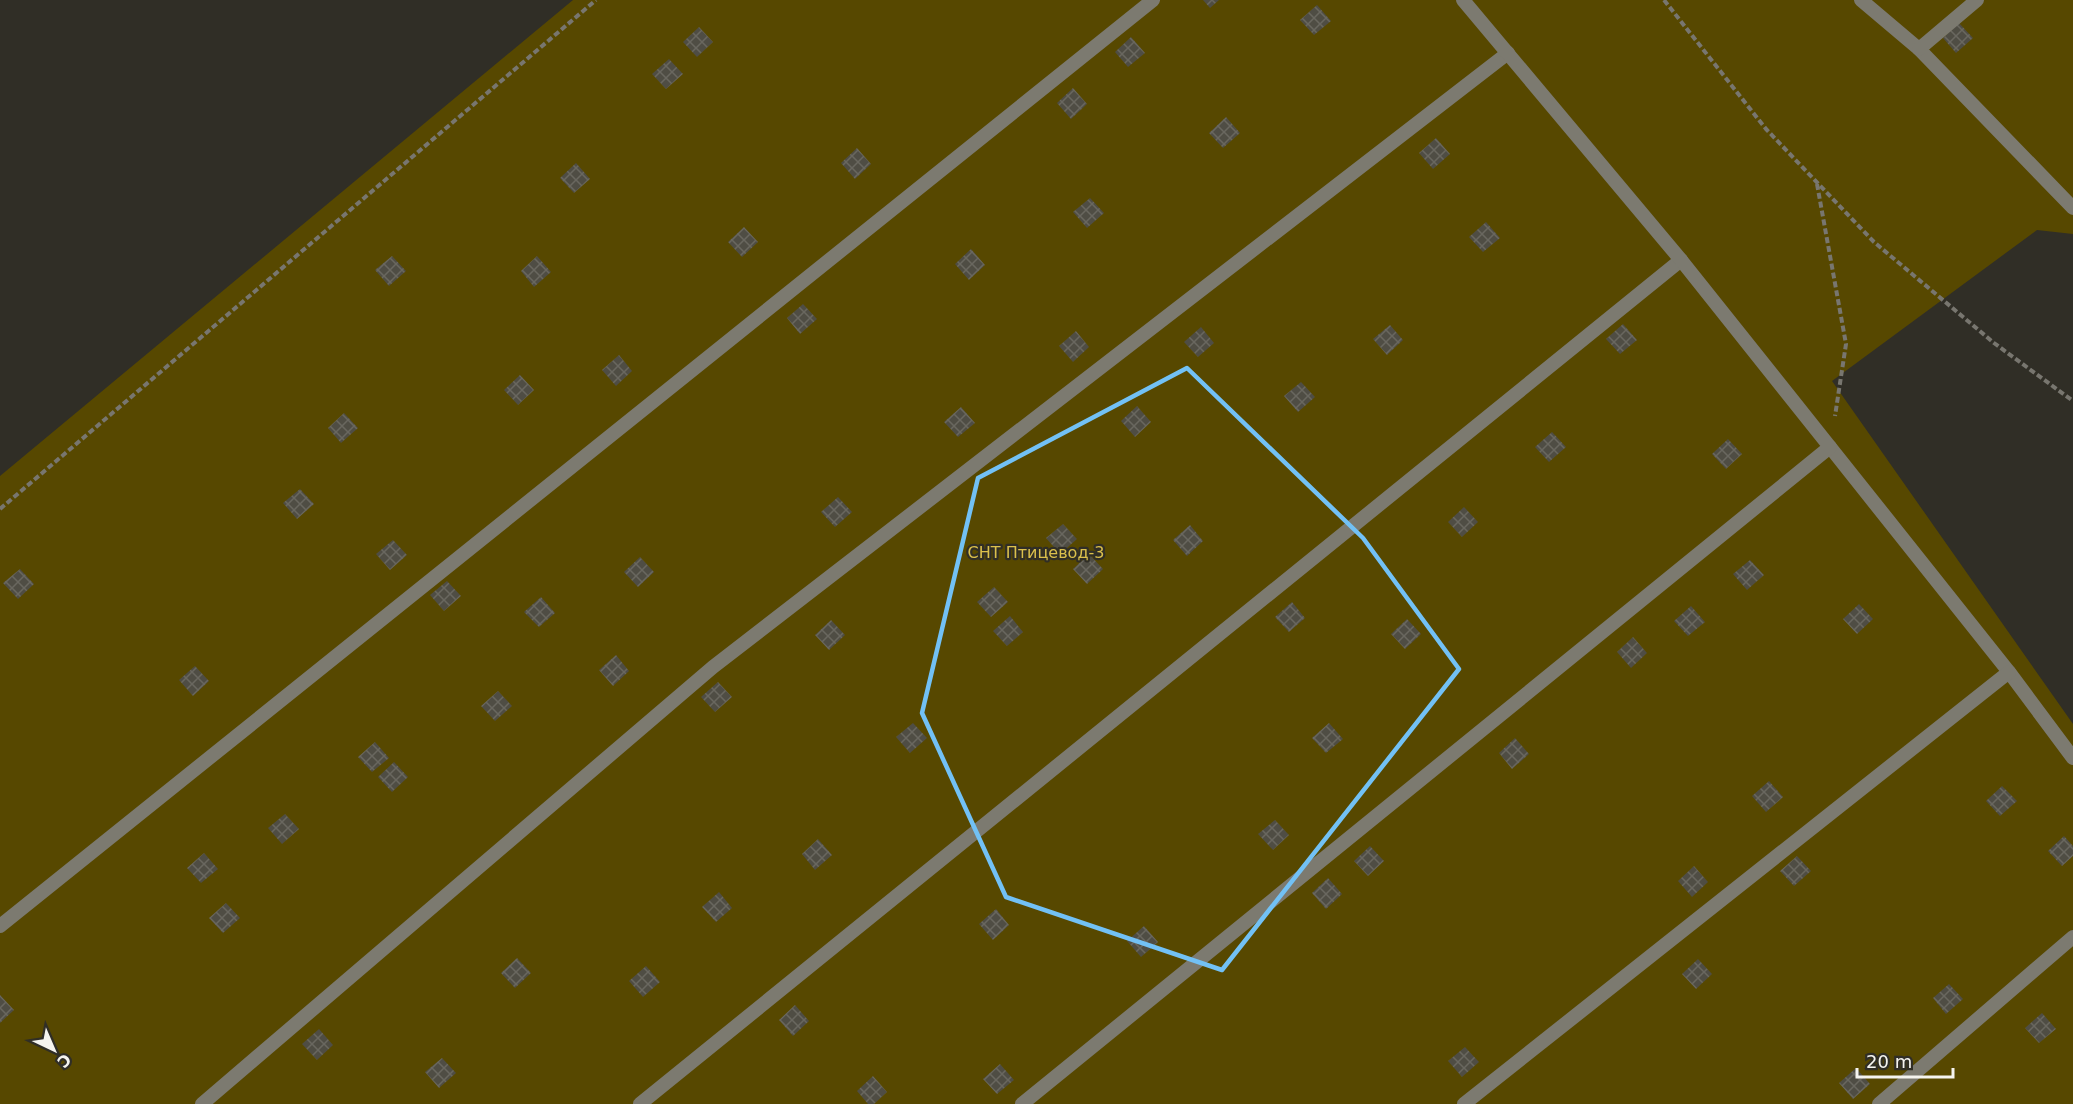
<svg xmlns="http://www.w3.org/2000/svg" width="2073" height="1104" font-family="'DejaVu Sans',sans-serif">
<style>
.garden{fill:#574800}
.building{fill:url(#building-cross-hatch)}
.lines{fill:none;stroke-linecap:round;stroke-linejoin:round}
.path{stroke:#78766f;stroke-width:4;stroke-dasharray:6 3;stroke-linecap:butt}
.service{stroke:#7c7a70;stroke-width:14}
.marked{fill:none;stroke:#72c1f5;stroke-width:4.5;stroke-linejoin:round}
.labels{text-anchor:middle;stroke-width:4.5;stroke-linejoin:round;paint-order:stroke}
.park-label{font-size:16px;fill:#dbc04c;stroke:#302e26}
</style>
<defs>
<pattern id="building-cross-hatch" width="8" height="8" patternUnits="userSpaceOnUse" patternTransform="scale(1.5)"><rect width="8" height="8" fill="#4f4d44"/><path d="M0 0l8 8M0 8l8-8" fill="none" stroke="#69675f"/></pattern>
</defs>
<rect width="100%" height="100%" fill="#302e26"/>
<!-- garden -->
<path class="garden" d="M573 0H2073V234L2037 230 1832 381 2073 724V1104H0V476Z"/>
<!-- building -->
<g class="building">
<path d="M1203 0H1219L1210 8Z"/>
<path d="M1317 5 1331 21 1314 35 1300 20Z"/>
<path d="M1959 23 1973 38 1956 53 1943 38Z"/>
<path d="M699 27 713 42 697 57 683 42Z"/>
<path d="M1131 37 1145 53 1128 67 1115 52Z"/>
<path d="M669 59 683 74 666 89 652 74Z"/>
<path d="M1073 88 1087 104 1071 119 1057 103Z"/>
<path d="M1226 117 1240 133 1223 148 1209 133Z"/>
<path d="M1436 138 1450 154 1433 169 1419 153Z"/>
<path d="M857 148 871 164 855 179 841 163Z"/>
<path d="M576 163 590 179 574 193 560 178Z"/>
<path d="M1090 198 1104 213 1087 228 1073 212Z"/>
<path d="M1486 222 1500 238 1483 252 1469 237Z"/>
<path d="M744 227 758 242 742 257 728 242Z"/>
<path d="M971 249 985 265 969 280 955 264Z"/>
<path d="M392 256 406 271 389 286 375 270Z"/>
<path d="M537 256 551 272 534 287 521 271Z"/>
<path d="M803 304 817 319 800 334 787 318Z"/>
<path d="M1623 324 1637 340 1620 354 1606 339Z"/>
<path d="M1390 325 1403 340 1387 355 1373 339Z"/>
<path d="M1201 327 1214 343 1198 357 1184 342Z"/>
<path d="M1076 331 1089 347 1073 362 1059 346Z"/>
<path d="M619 355 632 371 616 386 602 370Z"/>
<path d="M520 375 534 390 518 405 504 390Z"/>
<path d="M1301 382 1315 397 1298 412 1284 396Z"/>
<path d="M1137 406 1151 422 1135 437 1121 421Z"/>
<path d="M961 407 975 423 958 437 944 422Z"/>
<path d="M344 413 358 428 341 443 328 428Z"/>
<path d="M1552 432 1566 447 1549 462 1535 447Z"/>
<path d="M1728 439 1742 454 1726 469 1712 454Z"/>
<path d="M300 489 314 504 297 519 283 503Z"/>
<path d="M838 497 852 512 835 527 821 512Z"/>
<path d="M1464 507 1478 522 1462 537 1448 522Z"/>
<path d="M1063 524 1077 539 1060 554 1046 538Z"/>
<path d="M1190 525 1203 541 1187 556 1173 540Z"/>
<path d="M393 540 407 555 390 570 376 554Z"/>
<path d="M1089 554 1103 569 1087 584 1073 569Z"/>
<path d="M640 557 654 572 638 587 624 572Z"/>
<path d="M1750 560 1764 575 1747 590 1733 574Z"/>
<path d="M20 569 34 584 18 599 3 583Z"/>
<path d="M447 581 461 596 444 611 430 595Z"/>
<path d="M994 587 1008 602 991 617 977 602Z"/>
<path d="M541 597 555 613 539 627 524 612Z"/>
<path d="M1292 602 1305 618 1289 632 1275 617Z"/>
<path d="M1859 604 1873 619 1857 634 1843 619Z"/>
<path d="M1691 606 1705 622 1688 636 1674 621Z"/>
<path d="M1010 616 1023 632 1007 646 993 631Z"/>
<path d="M1407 619 1421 634 1405 649 1391 634Z"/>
<path d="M831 620 845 635 829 650 815 635Z"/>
<path d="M1633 637 1647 653 1631 668 1617 652Z"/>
<path d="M616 655 629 671 613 686 599 670Z"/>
<path d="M195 666 209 681 193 696 179 680Z"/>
<path d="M718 682 732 697 715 712 701 697Z"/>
<path d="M498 691 512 706 495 721 481 706Z"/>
<path d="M913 723 927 738 910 753 896 737Z"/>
<path d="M1329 723 1343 739 1326 753 1312 738Z"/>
<path d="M1515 738 1529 754 1512 769 1499 753Z"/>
<path d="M375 742 389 758 372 772 358 757Z"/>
<path d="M394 762 408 777 392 792 378 777Z"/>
<path d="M1769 781 1783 797 1766 812 1752 796Z"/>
<path d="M2002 786 2017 801 2000 816 1986 801Z"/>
<path d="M285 814 299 829 282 844 268 828Z"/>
<path d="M1275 820 1289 835 1273 850 1258 834Z"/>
<path d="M2064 836 2073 846V856L2062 866 2048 851Z"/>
<path d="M818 839 832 855 815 870 802 854Z"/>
<path d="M1370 846 1384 861 1368 876 1354 861Z"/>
<path d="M204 853 218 869 201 883 187 868Z"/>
<path d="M1797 856 1811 871 1794 886 1780 871Z"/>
<path d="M1694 866 1708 882 1692 897 1678 881Z"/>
<path d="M1328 878 1342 894 1326 909 1312 893Z"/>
<path d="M719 892 732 908 716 922 702 907Z"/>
<path d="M226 903 240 918 223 933 209 918Z"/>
<path d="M996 909 1009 925 993 940 979 924Z"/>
<path d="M1144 926 1158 942 1141 957 1127 941Z"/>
<path d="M517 958 531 973 515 988 501 973Z"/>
<path d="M1698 959 1712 974 1696 989 1682 974Z"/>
<path d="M646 966 660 982 643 997 629 981Z"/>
<path d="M1949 984 1963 999 1946 1014 1933 998Z"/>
<path d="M0 995 14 1010 0 1023Z"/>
<path d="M795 1005 809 1021 793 1036 779 1020Z"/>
<path d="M2042 1013 2056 1029 2039 1043 2025 1028Z"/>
<path d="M319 1029 333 1045 317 1060 302 1044Z"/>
<path d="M1465 1047 1479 1062 1462 1077 1448 1061Z"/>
<path d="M442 1058 456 1073 439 1088 425 1072Z"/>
<path d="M1000 1064 1014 1080 997 1094 983 1079Z"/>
<path d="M1856 1068 1870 1084 1853 1099 1839 1083Z"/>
<path d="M873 1076 887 1092 874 1104H868L857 1091Z"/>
</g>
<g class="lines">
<!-- path -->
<g class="path">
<path d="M1664 0 1766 129 1874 242 1994 343 2073 401"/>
<path d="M1817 184 1846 344 1835 416"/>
<path d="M0 509 596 0"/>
</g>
<!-- service -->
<g class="service">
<path d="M1861 0 1919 49 2073 208"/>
<path d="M1919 49 1977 0"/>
<path d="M1830 447 2009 672 2073 758"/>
<path d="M0 926 1153 0"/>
<path d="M202 1104 713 667 1508 53"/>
<path d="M640 1104 1681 260"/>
<path d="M1022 1104 1830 447 1681 260 1463 0"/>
<path d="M1464 1104 2009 672"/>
<path d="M1879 1104 2073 937"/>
</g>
</g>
<!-- marked area -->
<path class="marked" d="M1187 368 1363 538 1459 669 1222 970 1006 897 922 713 978 478Z"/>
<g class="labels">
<!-- park labels -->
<g class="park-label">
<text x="1036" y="558">СНТ Птицевод-3</text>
</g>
</g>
<!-- north arrow -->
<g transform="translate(54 1050) rotate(136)" stroke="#302e26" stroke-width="4.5" paint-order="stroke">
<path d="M0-4.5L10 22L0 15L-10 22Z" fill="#f5f4ef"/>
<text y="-9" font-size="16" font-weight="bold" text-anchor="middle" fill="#f5f4ef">С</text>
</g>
<!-- scale -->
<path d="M1857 1068v9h96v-9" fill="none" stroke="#f5f4ef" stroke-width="3"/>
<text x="1866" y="1068" font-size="18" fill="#f5f4ef" stroke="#302e26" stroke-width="4.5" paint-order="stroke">20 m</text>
</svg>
